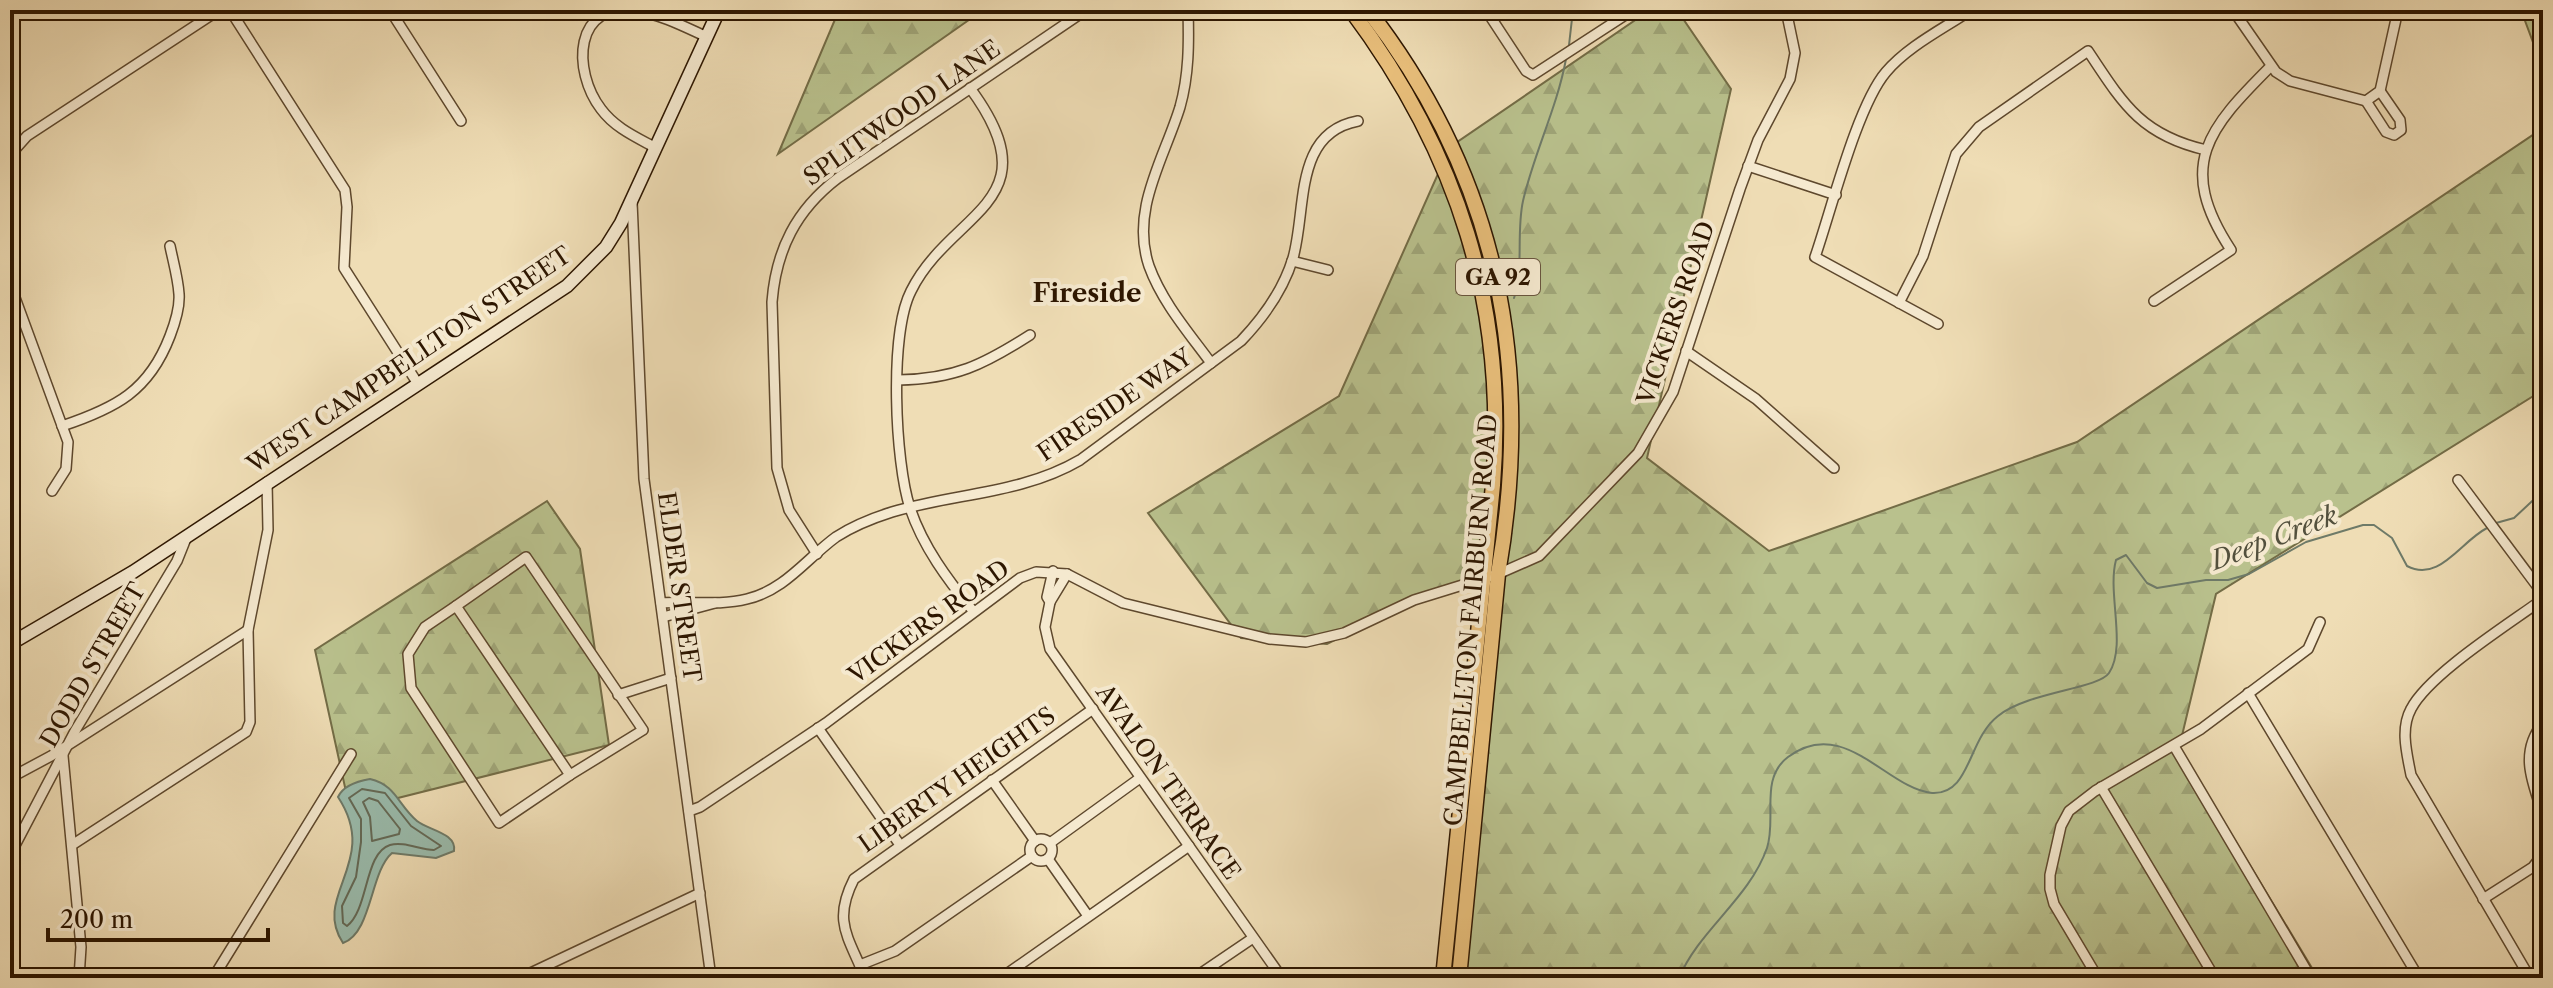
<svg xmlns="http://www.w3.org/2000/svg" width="2553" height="988" font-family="'Libre Caslon Text',serif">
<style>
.forest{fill:url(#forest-firs);stroke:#736c46;stroke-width:2}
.water{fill:#9abcad;stroke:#6e7a68;stroke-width:2}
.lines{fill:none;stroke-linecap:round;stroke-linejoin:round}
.shore{stroke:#646956;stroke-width:2}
.stream{stroke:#6e7a68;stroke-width:2}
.minor-casing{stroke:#5e482d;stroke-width:12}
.secondary-casing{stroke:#2d1600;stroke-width:15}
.primary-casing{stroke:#2d1600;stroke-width:17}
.minor{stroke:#f5e9cf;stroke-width:9}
.secondary{stroke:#f5e9cf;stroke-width:12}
.primary{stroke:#e8be7a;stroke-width:14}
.labels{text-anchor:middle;stroke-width:8;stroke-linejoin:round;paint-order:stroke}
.shield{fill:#f5e9cf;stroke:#69553e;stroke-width:2}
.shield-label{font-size:22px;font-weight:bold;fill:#2d1600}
.street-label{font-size:24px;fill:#2d1600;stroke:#f5e9cf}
.neighbourhood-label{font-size:26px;font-weight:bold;fill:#2d1600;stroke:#f5e9cf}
.water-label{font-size:26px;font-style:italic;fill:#53503d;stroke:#f5e9cf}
</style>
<defs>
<pattern id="forest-firs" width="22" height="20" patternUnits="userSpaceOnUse" patternTransform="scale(2)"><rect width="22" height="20" fill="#b9c18d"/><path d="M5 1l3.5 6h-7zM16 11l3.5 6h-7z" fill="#9fa578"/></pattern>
</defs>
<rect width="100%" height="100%" fill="#efddb5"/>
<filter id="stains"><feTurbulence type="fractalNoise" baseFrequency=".0025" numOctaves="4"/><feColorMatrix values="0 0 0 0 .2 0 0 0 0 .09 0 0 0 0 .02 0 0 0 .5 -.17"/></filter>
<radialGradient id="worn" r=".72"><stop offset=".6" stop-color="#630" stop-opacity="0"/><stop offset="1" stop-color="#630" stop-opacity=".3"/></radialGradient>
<!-- forest -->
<g class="forest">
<path d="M839 10H983L778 154Z"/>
<path d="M1650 10H1677L1731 89 1647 458 1769 551 2077 442 2543 128V390L2216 594 2179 748 2318 978H1450L1496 576 1392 611 1327 644 1241 638 1148 513 1339 396 1450 147Z"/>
<path d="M2521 10H2543V69Z"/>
<path d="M547 501 580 549 609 745 350 810 315 650Z"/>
</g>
<!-- water -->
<path class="water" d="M370 779C396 785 398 805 417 821 428 830 457 833 454 851L436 858 392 853C370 872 372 933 343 943 311 895 381 862 338 797 343 786 358 781 370 779Z"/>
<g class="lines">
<!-- shore -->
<g class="shore">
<path d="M362 789 385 793 411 826 441 846 434 850C420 850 404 841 390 845 364 853 369 909 347 926L343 923 342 906 356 877 361 842V819L349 798Z"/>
<path d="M369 798 378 801 400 829 399 834 372 841 370 817 363 802Z"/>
</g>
<!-- stream -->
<g class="stream">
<path d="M1569 45 1573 10"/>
<path d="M1514 298C1524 272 1516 232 1523 201 1534 153 1557 108 1566 59"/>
<path d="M2496 523 2514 518 2543 491"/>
<path d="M1679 978C1699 930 1749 899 1767 848 1777 818 1759 779 1788 757 1844 715 1887 789 1932 793 1971 795 1967 740 1998 716 2027 692 2098 689 2109 673 2127 646 2107 593 2116 560L2126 555 2147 583 2157 588 2206 580H2228L2249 574 2306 542 2363 525H2374L2392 538 2407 566C2439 583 2460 542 2487 528"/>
</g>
<defs>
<g id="minor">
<path d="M230 10 345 190 347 207 344 268 418 384"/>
<path d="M390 10 461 121"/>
<path d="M1188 10C1189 43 1189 75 1180 107 1164 159 1130 210 1149 266 1162 302 1189 333 1211 363"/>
<path d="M1486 10 1526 71 1533 75 1633 10"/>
<path d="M2233 10 2276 72 2290 81 2366 101 2380 91 2398 10"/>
<path d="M970 88C1055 203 951 210 911 291 889 334 895 462 910 508 923 547 948 580 973 611"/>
<path d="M2366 101 2386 132 2394 135 2401 130 2400 120 2380 91"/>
<path d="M656 148C636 137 615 128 601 109 572 71 573 0 638 11 662 15 685 27 707 37"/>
<path d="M10 155 27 136 219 10"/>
<path d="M1748 166 1836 195"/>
<path d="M632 202 644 479 711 978"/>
<path d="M1292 261 1328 270"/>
<path d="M10 284 68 442 66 469 52 491"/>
<path d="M2154 301 2231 250C2175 165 2209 128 2271 66"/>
<path d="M1899 303 1923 256 1956 154 1979 127 2088 51C2123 104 2141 135 2206 150"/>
<path d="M1938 324 1815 257C1831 211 1857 106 1886 72 1908 46 1943 29 1971 10"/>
<path d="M1686 351 1756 399 1834 468"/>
<path d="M898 380C955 379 983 365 1030 335"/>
<path d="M62 426C116 408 149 391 170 336 175 323 180 307 179 294 178 278 173 261 170 246"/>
<path d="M2458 480 2543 594"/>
<path d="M817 554 789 510 777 468 772 302C776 250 796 210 838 178L1086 10"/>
<path d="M526 557 643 730 570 775 456 606Z"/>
<path d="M1053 571 1047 597 1050 602 1045 627 1050 649 1282 978"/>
<path d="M1050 602 1067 574"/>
<path d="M661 603C689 601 719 606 747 599 785 590 806 559 836 537 853 526 873 518 892 512 955 493 1022 494 1080 460L1241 341C1264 317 1283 291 1293 258 1307 209 1293 133 1358 121"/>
<path d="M456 606 425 627 408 654 411 688 499 823 570 775"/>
<path d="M663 617 715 603"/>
<path d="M2248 693 2419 978"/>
<path d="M618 695 671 678"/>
<path d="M2543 723C2519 752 2532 782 2543 814"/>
<path d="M818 728 900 845"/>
<path d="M2174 746 2311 978"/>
<path d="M63 756 81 947 79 978"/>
<path d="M10 778 51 756 248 630"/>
<path d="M992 780 1035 841"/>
<path d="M2101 787 2215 978"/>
<path d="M689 811 700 807 826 723 1020 578 1036 572 1067 574 1123 603 1269 639 1306 642 1344 633 1414 600 1498 574 1539 556 1638 453 1673 392 1740 189 1758 140 1790 79 1795 53 1786 10"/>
<circle cx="1041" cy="850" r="11"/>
<path d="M1050 843 1140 778"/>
<path d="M72 845 246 732 250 722 248 630 268 530 267 482"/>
<path d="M10 855 75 731 177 561 187 536"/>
<path d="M1048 859 1088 916"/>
<path d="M2483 899 2533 867 2543 854"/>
<path d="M860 965 895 951 1032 856"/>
<path d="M213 978 351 754"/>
<path d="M520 978 700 893"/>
<path d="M865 978C849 937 832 922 854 879L1093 709"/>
<path d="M1001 978 1189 846"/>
<path d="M1194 978 1253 938"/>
<path d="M2098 978 2054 904 2050 889V875L2061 826 2069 811 2095 791 2201 729 2308 649 2320 622"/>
<path d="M2530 978 2411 775C2407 754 2400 729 2411 709 2429 674 2509 624 2543 599"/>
</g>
<path id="secondary" d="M10 644 133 572 567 286 606 247 621 223 719 10"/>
<g id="primary">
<path d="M1351 10C1458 153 1507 306 1493 485L1443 978"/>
<path d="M1368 10C1499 179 1534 366 1498 574L1459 978"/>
</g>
</defs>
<!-- minor casing -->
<use href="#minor" class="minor-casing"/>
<!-- secondary casing -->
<use href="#secondary" class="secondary-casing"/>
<!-- primary casing -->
<use href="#primary" class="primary-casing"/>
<!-- minor -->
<use href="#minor" class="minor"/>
<!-- secondary -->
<use href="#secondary" class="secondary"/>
<!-- primary -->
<use href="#primary" class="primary"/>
</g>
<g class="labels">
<!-- shield labels -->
<rect class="shield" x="1456" y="259" width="84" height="36" rx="6"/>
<g class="shield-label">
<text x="1498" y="285">GA 92</text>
</g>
<!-- street labels -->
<g class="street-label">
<text transform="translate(902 113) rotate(-35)" y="8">SPLITWOOD LANE</text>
<text transform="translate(1676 313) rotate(-71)" y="8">VICKERS ROAD</text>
<text transform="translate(409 360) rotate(-34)" y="8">WEST CAMPBELLTON STREET</text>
<text transform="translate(1115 405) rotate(-34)" y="8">FIRESIDE WAY</text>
<text transform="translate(679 587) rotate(82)" y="8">ELDER STREET</text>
<text transform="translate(1471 620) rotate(-85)" y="8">CAMPBELLTON FAIRBURN ROAD</text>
<text transform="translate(929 622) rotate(-36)" y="8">VICKERS ROAD</text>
<text transform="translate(93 665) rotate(-60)" y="8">DODD STREET</text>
<text transform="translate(957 780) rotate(-35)" y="8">LIBERTY HEIGHTS</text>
<text transform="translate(1168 782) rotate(55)" y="8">AVALON TERRACE</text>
</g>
<!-- neighbourhood labels -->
<g class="neighbourhood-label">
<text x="1087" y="302">Fireside</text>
</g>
<!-- water labels -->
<g class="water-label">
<text transform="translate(2274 538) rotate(-21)" y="9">Deep Creek</text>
</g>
</g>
<!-- margin -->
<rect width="2553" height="988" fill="none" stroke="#efddb5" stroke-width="40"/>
<rect x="12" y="12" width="2529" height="964" fill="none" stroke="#2d1600" stroke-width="4"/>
<rect x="20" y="20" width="2513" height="948" fill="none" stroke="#2d1600" stroke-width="2"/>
<!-- scale -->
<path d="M48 928v12h220v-12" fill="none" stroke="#2d1600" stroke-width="4"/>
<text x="60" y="928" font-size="24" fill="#2d1600" stroke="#f5e9cf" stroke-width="6" paint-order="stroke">200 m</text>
<rect width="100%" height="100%" filter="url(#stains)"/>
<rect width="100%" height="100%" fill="url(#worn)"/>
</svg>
